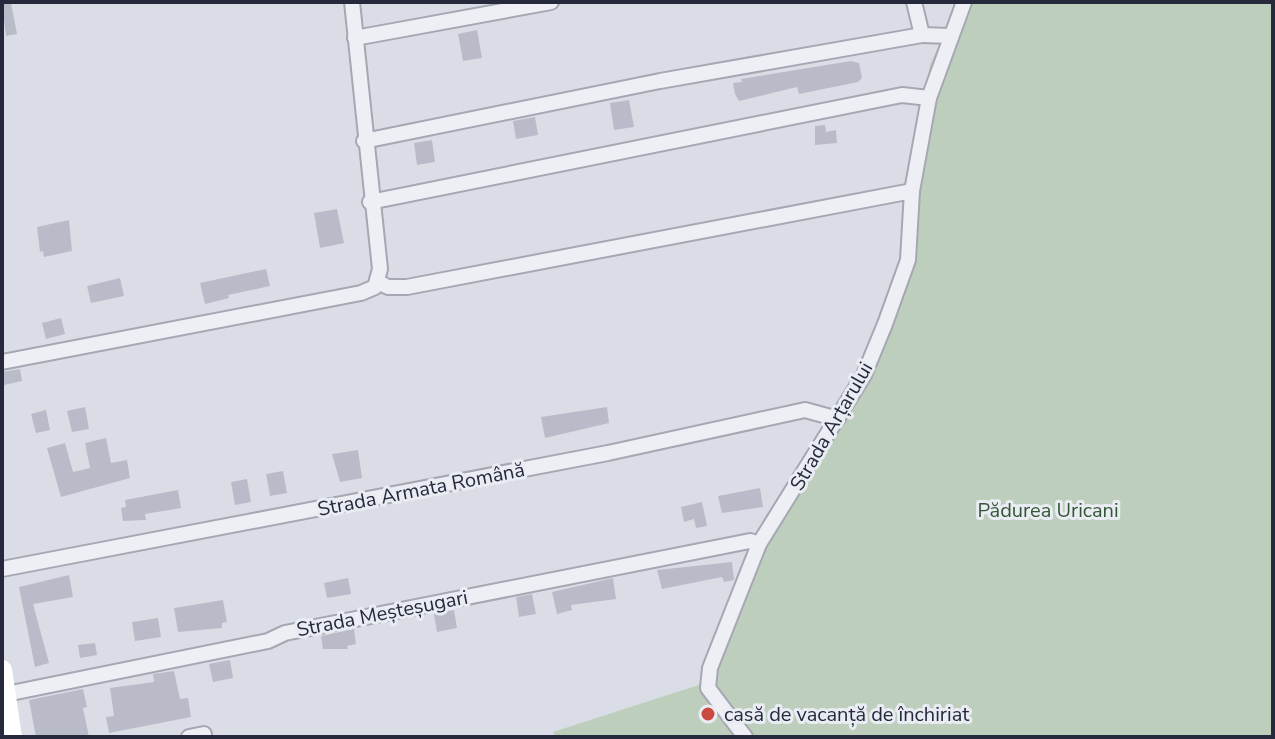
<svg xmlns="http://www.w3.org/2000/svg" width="1275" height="739" font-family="'Nunito Sans',sans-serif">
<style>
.green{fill:#bdcfbc}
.building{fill:#b9bbc8}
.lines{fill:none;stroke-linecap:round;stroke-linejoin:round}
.minor-casing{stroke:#a5a7b3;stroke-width:18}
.minor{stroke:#eeeff4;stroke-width:14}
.secondary{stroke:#fff;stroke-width:20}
.poi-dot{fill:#cb4a3f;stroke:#eaecf3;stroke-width:3}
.labels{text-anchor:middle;stroke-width:6;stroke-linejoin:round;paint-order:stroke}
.street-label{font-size:20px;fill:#26293b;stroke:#eaecf3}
.park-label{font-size:20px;fill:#335734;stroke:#eaecf3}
.poi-label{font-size:20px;fill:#26293b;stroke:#eaecf3;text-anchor:start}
</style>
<rect width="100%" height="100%" fill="#dbdde6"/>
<!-- green -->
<path class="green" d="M960 2H1273V737H555L553 732 711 681 761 551 841 421 904 260 907 185 930 65Z"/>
<!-- building -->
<g class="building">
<path d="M11 3 17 34 6 36 2 4Z"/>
<path d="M477 30 482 58 463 61 458 34Z"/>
<path d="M851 61 859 63 862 78 858 82 799 94 797 87 739 101 735 94 733 83 742 82 741 79Z"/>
<path d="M629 100 634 127 614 130 610 103Z"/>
<path d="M535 117 538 135 516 139 513 121Z"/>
<path d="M825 125 826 132 836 130 837 143 815 145V126Z"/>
<path d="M432 140 435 162 417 165 414 143Z"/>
<path d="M337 209 344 243 320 248 314 213Z"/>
<path d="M69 220 72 251 44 257 43 251 40 252 37 227Z"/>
<path d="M266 269 270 286 228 295 229 298 205 304 200 283Z"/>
<path d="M120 278 124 296 91 303 87 286Z"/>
<path d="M61 318 65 334 46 339 42 323Z"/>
<path d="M20 369 22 381 4 385 2 372Z"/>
<path d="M85 407 89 429 72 432 67 411Z"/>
<path d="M607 407 609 423 545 438 541 417Z"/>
<path d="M46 410 50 430 36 433 31 414Z"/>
<path d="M106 438 111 463 127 460 130 478 61 497 47 448 65 443 73 472 90 468 85 443Z"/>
<path d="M358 450 362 478 340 482 332 454Z"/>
<path d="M283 471 287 493 270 496 266 474Z"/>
<path d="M247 479 251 502 235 505 231 482Z"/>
<path d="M760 488 763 507 722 513 718 496Z"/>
<path d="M178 490 181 508 145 514 146 520 123 521 121 508 126 507 125 500Z"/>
<path d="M702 502 707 526 696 528 694 519 684 522 681 507Z"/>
<path d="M732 562 734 580 724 582 722 577 662 589 657 570Z"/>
<path d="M69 575 73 597 33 604 49 663 35 667 19 587Z"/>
<path d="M348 578 351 594 327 598 324 583Z"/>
<path d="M613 578 616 599 571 605 572 610 557 614 552 592Z"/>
<path d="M532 594 536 614 519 617 516 597Z"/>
<path d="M223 600 227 622 222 623V628L178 632 174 608Z"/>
<path d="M454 610 457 628 437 632 434 614Z"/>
<path d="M158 618 161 637 135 641 132 622Z"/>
<path d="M354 629 356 644 347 646 348 649H323L321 636Z"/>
<path d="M95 643 97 655 80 658 78 645Z"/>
<path d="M230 660 233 678 213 682 209 664Z"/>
<path d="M174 671 180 699 188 698 191 717 109 733 106 717 114 716 110 688 154 682 153 674Z"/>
<path d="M83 689 87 707 83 708 89 737H36L29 700Z"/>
</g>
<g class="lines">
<defs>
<g id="minor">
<path d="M914 2 922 35 950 36"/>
<path d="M355 38 551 2"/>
<path d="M364 141 660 81 922 35"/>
<path d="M370 202 902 95 929 98"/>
<path d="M378 282 388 287H407L912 191"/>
<path d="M2 362 361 293 375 287 380 269 352 2"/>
<path d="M2 569 608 453 805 410 838 419"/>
<path d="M6 694 268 641 285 633 750 541 759 544"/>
<path d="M189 737 204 734"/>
<path d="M745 737 708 688 710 668 759 544 864 375 885 324 908 260 912 191 929 98 964 2"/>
</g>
</defs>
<!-- minor casing -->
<use href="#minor" class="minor-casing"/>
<!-- minor -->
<use href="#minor" class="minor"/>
<!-- secondary -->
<path class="secondary" d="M2 670 12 737"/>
</g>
<!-- markers -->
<circle class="poi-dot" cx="708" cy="714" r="8"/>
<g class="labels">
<!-- street labels -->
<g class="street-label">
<text transform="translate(831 426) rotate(-60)" y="7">Strada Arțarului</text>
<text transform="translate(421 489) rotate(-11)" y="7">Strada Armata Română</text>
<text transform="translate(382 613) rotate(-11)" y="7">Strada Meșteșugari</text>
</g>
<!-- park labels -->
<g class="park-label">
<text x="1048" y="517">Pădurea Uricani</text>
</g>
<!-- poi labels -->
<g class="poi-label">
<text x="724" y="721">casă de vacanță de închiriat</text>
</g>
</g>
<!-- border -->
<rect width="1275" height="739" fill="none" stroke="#26293b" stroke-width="8"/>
</svg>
